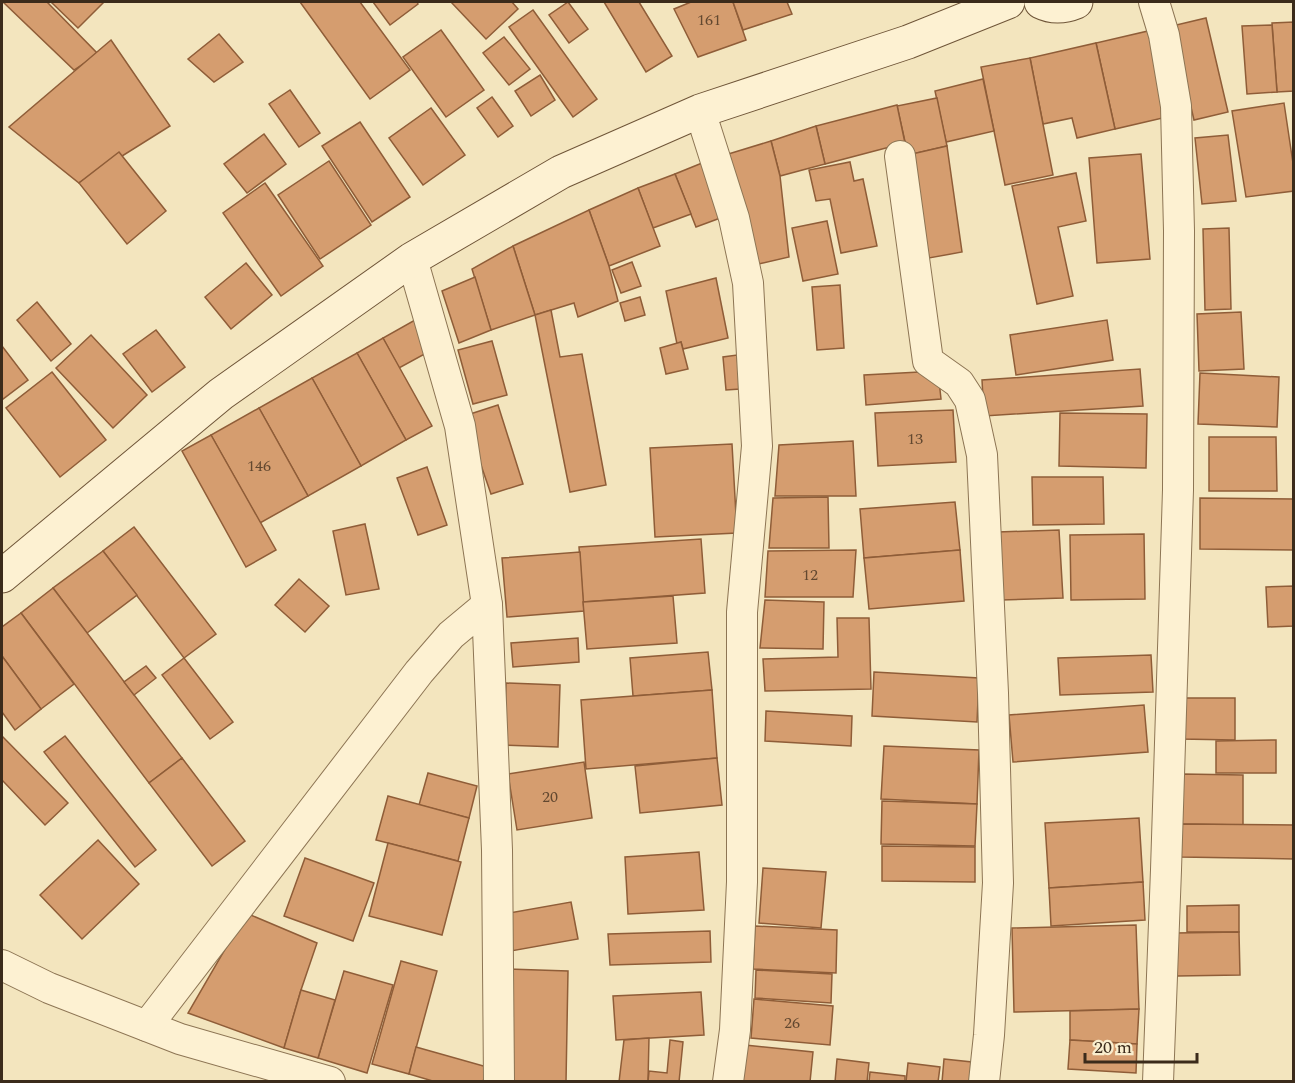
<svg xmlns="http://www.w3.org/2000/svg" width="1295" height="1083" font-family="Spectral,serif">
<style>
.building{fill:#d59d6f;stroke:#8f5d38;stroke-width:1.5}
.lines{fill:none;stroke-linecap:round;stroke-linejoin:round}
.street-casing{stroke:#8d7554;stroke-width:32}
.secondary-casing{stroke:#6f5538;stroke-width:35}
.street{stroke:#fdf1d2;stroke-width:30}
.secondary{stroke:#fdf1d2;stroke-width:33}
.labels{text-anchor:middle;stroke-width:6;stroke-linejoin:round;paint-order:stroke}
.number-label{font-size:16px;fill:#624830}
</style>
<rect width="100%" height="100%" fill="#f3e5be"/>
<!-- building -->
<g class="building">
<path d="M3 2H47L98 54 74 70Z"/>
<path d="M51 2H104L78 28Z"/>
<path d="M300 2H360L410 70 370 99Z"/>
<path d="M373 2H417L418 4 390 25Z"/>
<path d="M451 2H512L518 9 486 39Z"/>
<path d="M568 2 588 29 569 43 549 15Z"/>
<path d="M604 2H639L672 56 646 72Z"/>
<path d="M691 2H733L746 40 698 57 674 9Z"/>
<path d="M733 2H787L792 14 743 30Z"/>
<path d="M533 10 597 99 573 117 509 27Z"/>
<path d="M1206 18 1228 112 1194 120 1172 26Z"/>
<path d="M1294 22V91L1277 92 1272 23Z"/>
<path d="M1272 25 1277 92 1247 94 1242 26Z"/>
<path d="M441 30 484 90 446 117 403 57Z"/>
<path d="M1148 31 1167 117 1115 129 1096 43Z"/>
<path d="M219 34 243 62 214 82 188 59Z"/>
<path d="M504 37 530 69 509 85 483 53Z"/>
<path d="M111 40 170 126 79 183 9 127Z"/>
<path d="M1096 43 1115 129 1077 138 1072 118 1043 124 1030 58Z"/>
<path d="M1030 58 1053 175 1005 185 981 67Z"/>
<path d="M540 75 555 100 531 116 515 91Z"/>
<path d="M983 79 994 131 946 142 935 91Z"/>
<path d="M290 90 320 133 299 147 269 104Z"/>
<path d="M492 97 513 126 498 137 477 108Z"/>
<path d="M937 98 947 146 908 155 897 106Z"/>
<path d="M1284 103 1294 170V191L1246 197 1232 111Z"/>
<path d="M897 105 905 143 825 164 816 126Z"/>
<path d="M431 108 465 155 423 185 389 138Z"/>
<path d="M360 122 410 197 372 222 322 146Z"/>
<path d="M816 126 825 164 780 176 771 141Z"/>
<path d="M264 134 286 164 247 193 224 164Z"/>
<path d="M1228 135 1236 201 1202 204 1195 138Z"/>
<path d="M771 141 780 176 789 257 754 265 725 155Z"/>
<path d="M947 146 962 252 929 258 912 154Z"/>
<path d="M119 152 166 211 127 244 79 183Z"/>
<path d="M1141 154 1150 259 1097 263 1089 158Z"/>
<path d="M329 161 371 225 320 259 278 195Z"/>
<path d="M850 162 854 181 863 179 877 246 841 253 830 199 816 201 809 170Z"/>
<path d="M702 163 723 217 696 227 675 174Z"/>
<path d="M1076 173 1086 221 1058 227 1073 296 1037 304 1012 186Z"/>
<path d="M675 174 691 214 653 228 638 188Z"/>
<path d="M265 183 323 266 281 296 223 213Z"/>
<path d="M638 188 660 246 609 266 589 210Z"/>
<path d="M589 210 609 266 618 301 578 317 574 303 535 315 513 246Z"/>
<path d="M827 221 838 274 803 281 792 228Z"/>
<path d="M1229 228 1231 309 1205 310 1203 229Z"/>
<path d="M513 246 535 315 491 330 472 269Z"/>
<path d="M632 262 641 286 621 293 612 270Z"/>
<path d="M246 263 272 295 231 329 205 297Z"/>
<path d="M475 277 491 330 459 343 442 291Z"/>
<path d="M716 278 728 338 683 349 681 342 677 344 666 291Z"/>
<path d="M840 285 844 348 817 350 812 287Z"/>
<path d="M640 297 645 315 625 321 620 303Z"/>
<path d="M37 302 71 344 51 361 17 320Z"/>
<path d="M551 310 560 357 582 354 606 485 570 492 535 315Z"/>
<path d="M1241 312 1244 369 1199 371 1197 314Z"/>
<path d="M415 320 432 350 399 368 383 338Z"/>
<path d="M1107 320 1113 360 1016 375 1010 335Z"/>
<path d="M156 330 185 367 152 392 123 354Z"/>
<path d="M91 335 147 395 113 428 56 368Z"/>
<path d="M383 338 432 426 406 440 357 353Z"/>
<path d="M492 341 507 395 473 404 458 350Z"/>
<path d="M681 342 688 369 666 374 660 348Z"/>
<path d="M2 346 28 380 3 399 2 397Z"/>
<path d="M357 353 406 440 361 466 312 378Z"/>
<path d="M737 355 740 389 726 390 723 357Z"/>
<path d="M1140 369 1143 406 984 416 982 380Z"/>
<path d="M938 371 941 399 866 405 864 375Z"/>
<path d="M52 372 106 440 60 477 6 408Z"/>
<path d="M1200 373 1279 377 1277 427 1198 424Z"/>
<path d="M312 378 361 466 308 496 259 408Z"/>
<path d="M498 405 523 484 491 494 464 416Z"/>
<path d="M259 408 308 496 260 523 211 435Z"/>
<path d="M953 410 956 462 878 466 875 413Z"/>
<path d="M1060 413 1147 414 1146 468 1059 466Z"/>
<path d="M211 435 276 550 246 567 182 451Z"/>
<path d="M1209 437H1276L1277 491H1209Z"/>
<path d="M853 441 856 496H775L779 445Z"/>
<path d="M732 444 737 533 655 537 650 448Z"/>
<path d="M427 467 447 525 418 535 397 478Z"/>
<path d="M1032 477H1103L1104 524 1033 525Z"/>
<path d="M828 497 829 548H769L773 498Z"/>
<path d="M1200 498 1294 499V550L1200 549Z"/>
<path d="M955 502 960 550 864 558 860 509Z"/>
<path d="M365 524 379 589 346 595 333 531Z"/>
<path d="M134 527 216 634 184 658 103 551Z"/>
<path d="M1059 530 1063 598 1001 600 998 532Z"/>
<path d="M1144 534 1145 599 1071 600 1070 535Z"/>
<path d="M701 539 705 593 583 602 579 547Z"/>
<path d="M856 550 853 597H765L768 551Z"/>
<path d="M960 550 964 601 869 609 864 558Z"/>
<path d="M103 551 137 595 87 633 53 588Z"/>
<path d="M580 552 584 611 507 617 502 558Z"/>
<path d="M299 579 329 606 305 632 275 605Z"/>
<path d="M1294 586V626L1268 627 1266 587Z"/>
<path d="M53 588 182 758 149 783 21 613Z"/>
<path d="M673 596 677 643 587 649 583 602Z"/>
<path d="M765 600 824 602 823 649 760 648Z"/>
<path d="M21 613 74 684 41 709 2 656V627Z"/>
<path d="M837 618H869L871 689 765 691 763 659 838 657Z"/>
<path d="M578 638 579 662 513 667 511 643Z"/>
<path d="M708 652 712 690 633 696 630 658Z"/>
<path d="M1151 655 1153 692 1060 695 1058 658Z"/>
<path d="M2 656 41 709 15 730 2 712Z"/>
<path d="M184 658 233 722 210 739 162 675Z"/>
<path d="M146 666 156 678 134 695 124 682Z"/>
<path d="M874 672 979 678 977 722 872 716Z"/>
<path d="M506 683 560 685 558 747 504 745Z"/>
<path d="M712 690 717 758 586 769 581 700Z"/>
<path d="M1181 698H1235V740L1180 739Z"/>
<path d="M1144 705 1148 752 1013 762 1009 715Z"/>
<path d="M766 711 852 716 851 746 765 741Z"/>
<path d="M2 736 68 803 45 825 2 780Z"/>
<path d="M65 736 156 850 135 867 44 752Z"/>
<path d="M1276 740V773H1216V741Z"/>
<path d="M884 746 979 750 977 804 881 799Z"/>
<path d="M182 758 245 841 212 866 149 783Z"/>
<path d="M717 758 722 805 640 813 635 766Z"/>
<path d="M584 762 592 818 517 830 508 774Z"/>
<path d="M428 773 477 786 469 818 419 805Z"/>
<path d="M1182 774 1243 775V825L1182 824Z"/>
<path d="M388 796 469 818 458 861 376 840Z"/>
<path d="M882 801 977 804 975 846 881 844Z"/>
<path d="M1139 818 1143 882 1049 888 1045 823Z"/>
<path d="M1182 824 1294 825V859L1181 857Z"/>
<path d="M98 840 139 884 82 939 40 895Z"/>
<path d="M388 843 461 862 442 935 369 916Z"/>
<path d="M882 846 975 847V882L882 881Z"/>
<path d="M699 852 704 910 628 914 625 857Z"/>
<path d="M305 858 374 883 353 941 284 916Z"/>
<path d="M763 868 826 872 821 928 759 923Z"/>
<path d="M1143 882 1145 920 1051 926 1049 888Z"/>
<path d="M571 902 578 939 511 951 504 914Z"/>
<path d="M1239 905V932H1187V906Z"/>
<path d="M246 913 317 943 301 990 284 1048 188 1013Z"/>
<path d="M1136 925 1139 1009 1014 1012 1012 928Z"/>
<path d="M755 926 837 930 836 973 753 969Z"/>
<path d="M710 931 711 962 610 965 608 934Z"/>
<path d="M1239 932 1240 975 1177 976 1176 933Z"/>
<path d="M401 961 437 971 409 1074 372 1064Z"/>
<path d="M508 969 568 971 566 1082H505Z"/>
<path d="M756 970 832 974 831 1003 755 998Z"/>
<path d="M344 971 393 985 367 1073 318 1058Z"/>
<path d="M301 990 335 1000 318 1058 284 1048Z"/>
<path d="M701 992 704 1035 616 1040 613 996Z"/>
<path d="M754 999 833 1006 830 1045 751 1038Z"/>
<path d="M1139 1009 1137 1044 1070 1040V1011Z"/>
<path d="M649 1038 648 1082H619L624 1040Z"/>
<path d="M670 1040 683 1042 679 1082H648L649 1071 667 1073Z"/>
<path d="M1070 1040 1137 1044 1136 1073 1068 1069Z"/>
<path d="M745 1045 813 1052 810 1082H742Z"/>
<path d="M416 1047 487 1067 483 1082H436L409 1074Z"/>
<path d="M837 1059 869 1063 867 1082H835Z"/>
<path d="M944 1059 972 1062 970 1082H942Z"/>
<path d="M908 1063 940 1067 938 1082H906Z"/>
<path d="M870 1072 905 1076V1082H869Z"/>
</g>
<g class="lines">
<defs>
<g id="street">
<path d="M1154 2 1164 35 1176 106 1179 231 1178 490 1166 870 1158 1082"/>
<path d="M700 111 734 218 748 283 757 446 742 612V882L735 1030 728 1082"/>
<path d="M900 156 928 361 959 383 970 400 982 455 993 693 998 883 989 1035 984 1082"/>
<path d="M412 259 460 426 487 605"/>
<path d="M2 965 49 988 180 1039 330 1082"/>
<path d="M147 1026 419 672 451 635 487 605 497 850 499 1082"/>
</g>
<g id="secondary">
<path d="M1041 2C1053 8 1064 7 1076 2"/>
<path d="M2 576 221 394 412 259 561 172 700 111 908 42 1008 2"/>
</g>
</defs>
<!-- street casing -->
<use href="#street" class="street-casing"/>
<!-- secondary casing -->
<use href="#secondary" class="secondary-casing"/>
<!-- street -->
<use href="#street" class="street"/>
<!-- secondary -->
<use href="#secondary" class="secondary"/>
</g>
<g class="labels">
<!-- number labels -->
<g class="number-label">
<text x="709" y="25">161</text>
<text x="915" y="444">13</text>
<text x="259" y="471">146</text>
<text x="810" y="580">12</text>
<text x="550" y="802">20</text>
<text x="792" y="1028">26</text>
</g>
</g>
<!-- border -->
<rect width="1295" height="1083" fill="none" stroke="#3b2b1b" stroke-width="6"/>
<!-- scale -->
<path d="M1085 1053v9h112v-9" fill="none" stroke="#3b2b1b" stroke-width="3"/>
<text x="1094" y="1053" font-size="18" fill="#3b2b1b" stroke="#f9eece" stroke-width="4.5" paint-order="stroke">20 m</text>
</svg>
